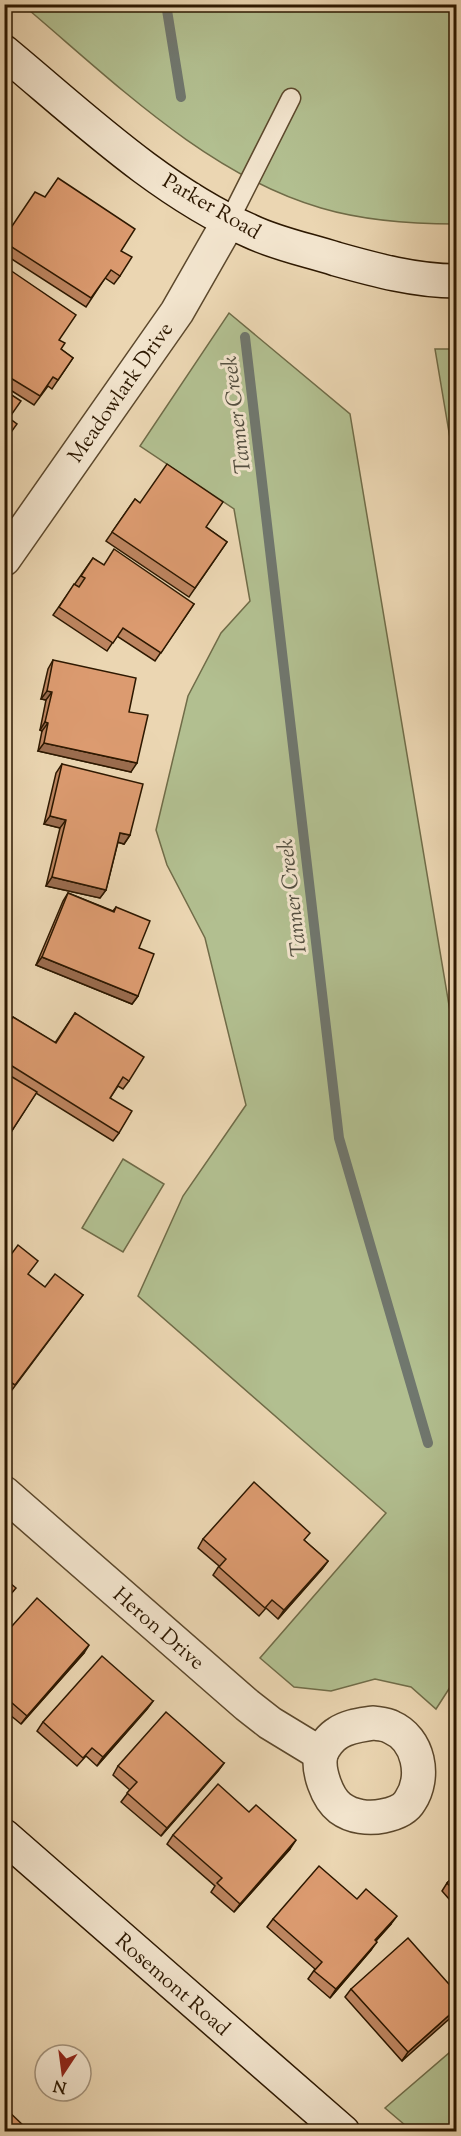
<svg xmlns="http://www.w3.org/2000/svg" width="461" height="2136" font-family="'Sorts Mill Goudy',serif">
<style>
.green{fill:#b2bf90;stroke:#706c48;stroke-width:1.5}
.lines{fill:none;stroke-linecap:round;stroke-linejoin:round}
.stream{stroke:#70776e;stroke-width:10}
.lane-casing{stroke:#5c482c;stroke-width:21}
.street-casing{stroke:#5c482c;stroke-width:36}
.secondary-casing{stroke:#2d1800;stroke-width:36}
.lane{stroke:#f2e4cd;stroke-width:18}
.street{stroke:#f2e4cd;stroke-width:33}
.secondary{stroke:#f2e4cd;stroke-width:33}
.wall{fill:#bd8560;stroke:#2d1800;stroke-width:1.5}
.shaded-wall{fill:#9a6c4e;stroke:#2d1800;stroke-width:1.5}
.building{fill:#dc9b70;stroke:#2d1800;stroke-width:1.5}
.labels{text-anchor:middle;stroke-width:6;stroke-linejoin:round;paint-order:stroke}
.street-label{font-size:21px;fill:#2d1800;stroke:#f2e4cd}
.water-label{font-size:22px;font-style:italic;fill:#544f40;stroke:#f2e4cd}
</style>
<rect width="100%" height="100%" fill="#ebd6b2"/>
<filter id="stains"><feTurbulence type="fractalNoise" baseFrequency=".00333" numOctaves="4"/><feColorMatrix values="0 0 0 0 .2 0 0 0 0 .09 0 0 0 0 .02 0 0 0 .5 -.17"/></filter>
<radialGradient id="worn" r=".72"><stop offset=".6" stop-color="#630" stop-opacity="0"/><stop offset="1" stop-color="#630" stop-opacity=".3"/></radialGradient>
<!-- green -->
<g class="green">
<path d="M23 5H456V224C411 224 365 221 321 208 207 175 112 80 23 5Z"/>
<path d="M229 313 350 414 456 1047V1678L436 1709 411 1687 375 1679 331 1691 294 1687 260 1658 386 1513 138 1296 183 1196 246 1105 205 938 167 865 156 830 188 696 221 633 250 601 234 509 140 446Z"/>
<path d="M435 349H456V474Z"/>
<path d="M123 1159 164 1184 123 1252 82 1228Z"/>
<path d="M456 2047V2131H412L385 2108Z"/>
</g>
<g class="lines">
<!-- stream -->
<g class="stream">
<path d="M166 4 181 97"/>
<path d="M245 337 339 1138 428 1443"/>
</g>
<defs>
<path id="lane" d="M229 221 291 98"/>
<g id="street">
<path d="M4 559 177 312 229 221"/>
<path d="M4 1493 247 1705 270 1723 321 1754"/>
<path d="M373 1723C379 1724 386 1724 391 1727 419 1739 426 1777 410 1801 405 1810 393 1814 383 1816 369 1819 352 1817 340 1808 327 1798 317 1770 321 1754 324 1746 331 1737 338 1733 348 1726 361 1725 373 1723Z"/>
</g>
<g id="secondary">
<path d="M4 52C80 115 159 191 250 231 277 244 308 250 336 259 375 270 416 281 456 281"/>
<path d="M4 1836 343 2132"/>
</g>
</defs>
<!-- lane casing -->
<use href="#lane" class="lane-casing"/>
<!-- street casing -->
<use href="#street" class="street-casing"/>
<!-- secondary casing -->
<use href="#secondary" class="secondary-casing"/>
<!-- lane -->
<use href="#lane" class="lane"/>
<!-- street -->
<use href="#street" class="street"/>
<!-- secondary -->
<use href="#secondary" class="secondary"/>
</g>
<!-- wall -->
<g class="wall">
<path d="M4 238 121 251 120 276 114 284 105 278 86 307 4 254Z"/>
<path d="M4 278 59 340 61 349 73 358 52 389 48 386 34 405 4 386Z"/>
<path d="M135 499 140 503 206 527 227 542 189 597 106 541Z"/>
<path d="M93 558 103 565 194 604 155 661 117 636 107 651 53 615Z"/>
<path d="M53 660 129 712 131 772 38 751 42 731 40 730 46 700 41 699 48 669Z"/>
<path d="M62 764 130 835 124 844 118 842 106 890 100 898 46 886 60 828 44 824 56 773Z"/>
<path d="M68 893 113 911 116 907 139 948 138 996 132 1004 36 965 63 901Z"/>
<path d="M75 1013 129 1081 123 1089 118 1086 110 1098 119 1133 113 1141 36 1093 4 1143V1029L13 1017 55 1043Z"/>
<path d="M4 1264 28 1275 45 1287 83 1295 9 1394 4 1390Z"/>
<path d="M203 1539 305 1541 328 1561 322 1569 278 1619 266 1608 259 1616 213 1575 219 1566 198 1548Z"/>
<path d="M4 1635 84 1653 21 1724 4 1710Z"/>
<path d="M153 1701 147 1709 97 1766 86 1756 77 1766 37 1731 43 1722Z"/>
<path d="M224 1763 218 1771 161 1836 121 1802 130 1790 113 1775 118 1766Z"/>
<path d="M249 1812 290 1849 234 1912 211 1892 215 1886 167 1844 173 1835Z"/>
<path d="M456 1874V1907L442 1891 447 1883Z"/>
<path d="M357 1899 391 1924 376 1941 371 1950 330 1998 308 1979 315 1969 267 1927 273 1919Z"/>
<path d="M351 1989 456 1992 402 2061 345 1997Z"/>
</g>
<!-- shaded-wall -->
<g class="shaded-wall">
<path d="M47 691 52 692 46 700 41 699Z"/>
<path d="M45 722 48 723 42 731 40 730Z"/>
<path d="M44 743 137 763 131 772 38 751Z"/>
<path d="M50 816 66 820 60 828 44 824Z"/>
<path d="M120 833 130 835 124 844 114 841Z"/>
<path d="M52 877 106 890 100 898 46 886Z"/>
<path d="M42 957 138 996 132 1004 36 965Z"/>
<path d="M328 1561 322 1569 278 1619 284 1610Z"/>
<path d="M89 1645 84 1653 21 1724 27 1716Z"/>
<path d="M153 1701 147 1709 97 1766 103 1757Z"/>
<path d="M224 1763 218 1771 161 1836 167 1828Z"/>
<path d="M296 1840 290 1849 234 1912 240 1904Z"/>
<path d="M397 1916 391 1924 369 1948 375 1940Z"/>
<path d="M377 1942 371 1950 330 1998 336 1989Z"/>
<path d="M456 2009V2013L402 2061 408 2052Z"/>
</g>
<!-- building -->
<g class="building">
<path d="M58 178 135 229 121 251 132 257 120 276 111 270 91 298 4 242V238L35 192 45 197Z"/>
<path d="M10 270 76 315 59 340 65 343 61 349 73 358 58 380 53 377 40 396 4 374V278Z"/>
<path d="M4 390 21 401 9 418 17 424 4 442Z"/>
<path d="M167 464 223 502 206 527 227 542 195 588 112 532 135 499 140 503Z"/>
<path d="M114 549 194 604 161 653 123 628 113 643 59 607 74 584 79 587 85 578 81 576 93 558 104 565Z"/>
<path d="M53 660 136 678 129 712 148 715 137 763 44 743 48 723 45 722 52 692 47 691Z"/>
<path d="M62 764 143 784 130 835 120 833 106 890 52 877 66 820 50 816Z"/>
<path d="M68 893 114 912 116 907 150 921 139 948 154 954 138 996 42 957Z"/>
<path d="M75 1013 144 1057 129 1081 123 1077 110 1098 132 1111 119 1133 4 1061V1030L13 1017 56 1043Z"/>
<path d="M4 1072 37 1092 4 1143Z"/>
<path d="M18 1245 38 1261 28 1274 45 1287 55 1274 83 1295 15 1385 4 1378V1264Z"/>
<path d="M254 1482 310 1533 304 1540 328 1561 284 1610 272 1600 265 1608 219 1567 226 1559 203 1539Z"/>
<path d="M4 1578 16 1588 4 1602Z"/>
<path d="M37 1598 89 1645 27 1716 4 1696V1635Z"/>
<path d="M102 1656 153 1701 103 1757 92 1748 83 1758 43 1722Z"/>
<path d="M166 1712 224 1763 167 1828 127 1793 137 1782 118 1766Z"/>
<path d="M218 1784 249 1812 256 1805 296 1840 240 1904 217 1883 222 1878 173 1835Z"/>
<path d="M319 1866 357 1899 366 1889 397 1916 375 1940 377 1942 336 1989 314 1971 322 1962 273 1919Z"/>
<path d="M456 1874V1893L447 1883Z"/>
<path d="M408 1938 456 1992V2009L408 2052 351 1989Z"/>
<path d="M4 2107 26 2128 43 2132H4Z"/>
</g>
<g class="labels">
<!-- street labels -->
<g class="street-label">
<text transform="translate(212 206) rotate(30)" y="7">Parker Road</text>
<text transform="translate(120 392) rotate(-55)" y="7">Meadowlark Drive</text>
<text transform="translate(159 1628) rotate(41)" y="7">Heron Drive</text>
<text transform="translate(173 1984) rotate(41)" y="7">Rosemont Road</text>
</g>
<!-- water labels -->
<g class="water-label">
<text transform="translate(235 415) rotate(-97)" y="8">Tanner Creek</text>
<text transform="translate(291 898) rotate(-97)" y="8">Tanner Creek</text>
</g>
</g>
<!-- margin -->
<rect width="461" height="2136" fill="none" stroke="#ebd6b2" stroke-width="24"/>
<rect x="6" y="6" width="449" height="2124" fill="none" stroke="#2d1800" stroke-width="3"/>
<rect x="12" y="12" width="437" height="2112" fill="none" stroke="#2d1800" stroke-width="1.5"/>
<!-- north arrow -->
<g transform="translate(63 2073) rotate(193)"><circle r="28" fill="#f2e4cd" stroke="#a3927b" stroke-width="1.5"/>
<path d="M0-4.5L10 22L0 15L-10 22Z" fill="#8f2418"/>
<text y="-9" font-size="16" font-weight="bold" text-anchor="middle" fill="#2d1800">N</text>
</g>
<rect width="100%" height="100%" filter="url(#stains)"/>
<rect width="100%" height="100%" fill="url(#worn)"/>
</svg>
